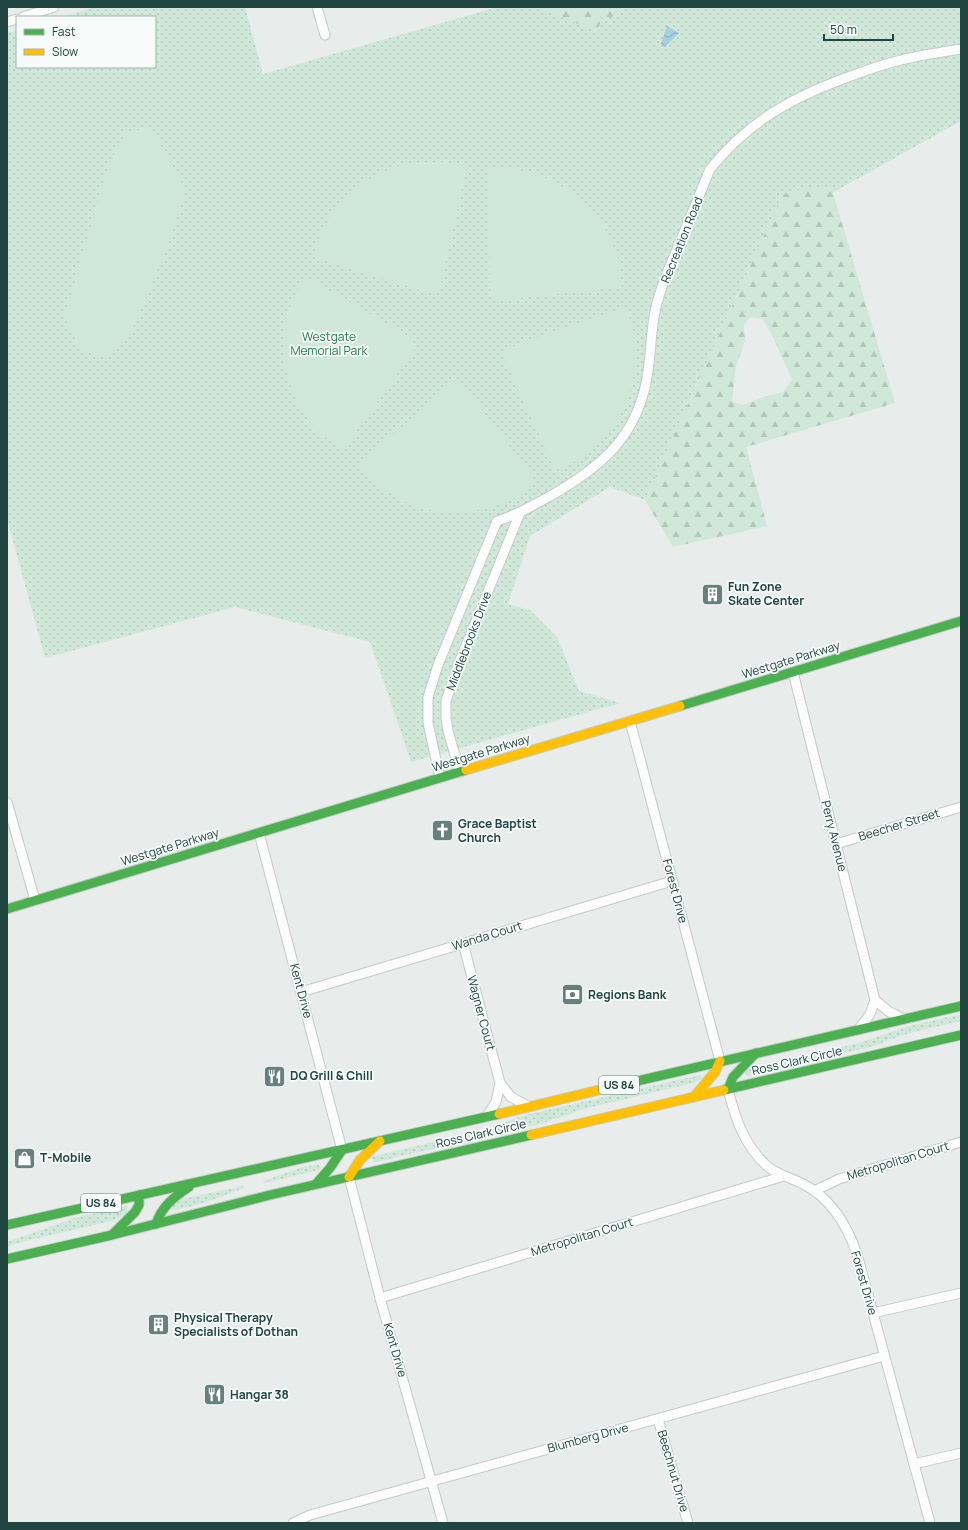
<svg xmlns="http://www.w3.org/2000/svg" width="968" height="1530" font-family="Manrope,sans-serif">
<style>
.grass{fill:url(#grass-dots)}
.forest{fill:url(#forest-firs);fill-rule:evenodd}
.pitch{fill:#cfe8d9}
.water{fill:url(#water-waves)}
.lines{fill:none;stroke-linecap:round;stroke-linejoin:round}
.street-casing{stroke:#c4cac8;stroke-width:11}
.fast-casing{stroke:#c3cbc9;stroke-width:11}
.slow-casing{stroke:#c3cbc9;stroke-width:11}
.street{stroke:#fcfcfc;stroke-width:9}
.fast{stroke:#4caf50;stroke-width:9}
.slow{stroke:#ffc107;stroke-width:9}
.labels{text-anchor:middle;stroke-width:3.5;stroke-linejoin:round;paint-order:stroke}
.shield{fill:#f6fbf9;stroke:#617c78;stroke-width:1}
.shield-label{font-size:11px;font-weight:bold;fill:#214540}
.street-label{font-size:12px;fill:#214540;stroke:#f6fbf9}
.park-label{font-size:12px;fill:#258155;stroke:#f6fbf9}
.poi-label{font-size:12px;font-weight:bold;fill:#214540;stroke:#f6fbf9;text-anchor:start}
</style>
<defs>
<pattern id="grass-dots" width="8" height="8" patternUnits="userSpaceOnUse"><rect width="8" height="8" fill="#cfe8d9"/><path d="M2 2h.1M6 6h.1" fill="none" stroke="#b1c8bb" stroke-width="1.8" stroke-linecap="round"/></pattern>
<pattern id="forest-firs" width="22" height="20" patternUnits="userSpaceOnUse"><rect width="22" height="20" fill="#cfe8d9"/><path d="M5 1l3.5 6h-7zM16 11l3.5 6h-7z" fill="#b1c8bb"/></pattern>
<pattern id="water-waves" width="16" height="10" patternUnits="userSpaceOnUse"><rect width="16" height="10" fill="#a4d0e0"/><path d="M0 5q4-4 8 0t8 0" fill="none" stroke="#85abb7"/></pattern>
</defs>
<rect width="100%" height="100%" fill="#e8edeb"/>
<!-- grass -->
<g class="grass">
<path d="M95 7H245L263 74 498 7H961V121L823 198 782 195 645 500 610 487 530 536 508 604 530 610 557 637 579 691 620 703 411 762 370 642 235 607 45 658 7 519V33L17 30V67H155V17H62Z"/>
<path d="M961 1014V1021L909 1033 870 1047 747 1076 745 1071 754 1067 859 1043 905 1027Z"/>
<path d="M700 1075 702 1079 693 1083 583 1109 544 1123 376 1162H373L371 1157 487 1129 525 1115Z"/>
<path d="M319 1164 321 1169 315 1171 264 1183 263 1181 300 1168Z"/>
<path d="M243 1186 244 1188 204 1203 172 1211 170 1206 182 1199Z"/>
<path d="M127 1206V1213L115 1220 17 1243 7 1247V1242L77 1217Z"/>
</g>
<!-- forest -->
<g class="forest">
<path d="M536 7H621L612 17 601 18 598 32Z"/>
<path d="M831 186 895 403 746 447 767 526 673 547 645 500 782 195 802 189ZM751 317 763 319 774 339 792 380 783 392 764 397 743 405 732 401 736 366 745 341 744 324Z"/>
</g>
<!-- pitch -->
<g class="pitch">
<path d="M151 128 186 190 168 246 130 335 105 358 80 350 64 317 109 163 126 132Z"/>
<path d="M417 162H442L467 167 440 289 433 293H429L313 257C315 249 317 241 321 234 334 203 362 178 393 168 401 165 409 164 417 162Z"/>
<path d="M488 168C497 168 507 167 515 169 566 178 606 211 619 262 620 270 621 279 622 287L501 300C495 299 491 296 490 290Z"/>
<path d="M305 276 410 337 415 344V349L343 451C337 446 330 441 323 436 292 408 278 363 285 322 289 305 297 291 305 276Z"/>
<path d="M626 307C629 316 633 325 634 334 641 385 622 432 577 460 571 465 563 468 555 471L505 361V353L511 347Z"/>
<path d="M456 381 463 385 537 482C529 487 522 494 514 498 476 517 430 518 394 496 380 487 370 476 359 465L449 384Z"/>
</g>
<!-- water -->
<path class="water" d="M667 26 679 33 665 47 661 44Z"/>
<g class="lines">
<defs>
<g id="street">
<path d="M317 7 325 35"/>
<path d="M23 17 54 7"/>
<path d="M7 22 17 19"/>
<path d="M793 672 875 1000 870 1014 859 1029"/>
<path d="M630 721 720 1061"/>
<path d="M460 772 448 731 446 718V701L458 665 520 513"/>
<path d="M440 778 428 723V697L438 665 497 521C517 515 534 505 552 495 595 470 629 444 643 395 652 366 649 336 656 307 661 286 670 265 679 245 689 219 700 194 710 169 749 121 791 98 848 77 865 71 883 64 901 60 921 55 941 52 961 49"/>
<path d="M7 802 35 900"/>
<path d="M259 833 342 1150"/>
<path d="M836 844 961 807"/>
<path d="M463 943 500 1083 511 1097 528 1106"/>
<path d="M301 992 672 881"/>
<path d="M875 1000 888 1011 903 1019"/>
<path d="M728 1089C735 1118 744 1145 767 1166 778 1175 791 1178 803 1184 831 1198 847 1225 857 1254L930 1523"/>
<path d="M487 1116 496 1102 500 1083"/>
<path d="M349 1177 380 1298 443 1523"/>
<path d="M814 1191 839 1179 961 1142"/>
<path d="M380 1298 784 1176"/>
<path d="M873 1313 961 1293"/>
<path d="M658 1419 688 1523"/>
<path d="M914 1464 961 1453"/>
<path d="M293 1523 310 1515 884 1356"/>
</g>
<g id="fast">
<path d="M680 706 961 621"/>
<path d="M7 909 466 770"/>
<path d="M620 1085 961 1006"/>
<path d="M728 1089 733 1077 756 1053"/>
<path d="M724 1090 961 1035"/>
<path d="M316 1184 330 1168 342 1150"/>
<path d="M156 1224C162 1206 174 1197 189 1187"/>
<path d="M7 1225 499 1114"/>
<path d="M113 1234 135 1212 139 1205V1195"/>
<path d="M7 1259 112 1235 270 1195 531 1135"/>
</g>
<g id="slow">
<path d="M466 770 680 706"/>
<path d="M694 1097 715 1072 720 1061"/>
<path d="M499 1114 620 1085"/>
<path d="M531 1135 724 1090"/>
<path d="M349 1177 360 1160 380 1141"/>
</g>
</defs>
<!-- street casing -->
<use href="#street" class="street-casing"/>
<!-- fast casing -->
<use href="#fast" class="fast-casing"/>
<!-- slow casing -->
<use href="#slow" class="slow-casing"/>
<!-- street -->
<use href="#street" class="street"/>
<!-- fast -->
<use href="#fast" class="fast"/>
<!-- slow -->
<use href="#slow" class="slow"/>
</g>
<!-- icons -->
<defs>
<symbol id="building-square" viewBox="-11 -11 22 22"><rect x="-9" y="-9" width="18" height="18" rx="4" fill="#67807c" stroke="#f6fbf9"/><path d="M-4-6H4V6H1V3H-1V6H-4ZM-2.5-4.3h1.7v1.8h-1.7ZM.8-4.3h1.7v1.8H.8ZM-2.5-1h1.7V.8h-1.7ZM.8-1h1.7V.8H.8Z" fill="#fff"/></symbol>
<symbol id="church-square" viewBox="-11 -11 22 22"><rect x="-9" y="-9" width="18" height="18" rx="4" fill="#67807c" stroke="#f6fbf9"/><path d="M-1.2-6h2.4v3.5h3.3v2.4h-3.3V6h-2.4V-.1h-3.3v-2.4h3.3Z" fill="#fff"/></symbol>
<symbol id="bank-square" viewBox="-11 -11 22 22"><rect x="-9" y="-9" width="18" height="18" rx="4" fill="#67807c" stroke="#f6fbf9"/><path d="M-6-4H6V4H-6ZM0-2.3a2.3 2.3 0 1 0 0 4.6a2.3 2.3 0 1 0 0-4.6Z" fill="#fff"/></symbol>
<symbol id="restaurant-square" viewBox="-11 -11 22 22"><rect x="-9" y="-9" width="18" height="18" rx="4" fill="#67807c" stroke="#f6fbf9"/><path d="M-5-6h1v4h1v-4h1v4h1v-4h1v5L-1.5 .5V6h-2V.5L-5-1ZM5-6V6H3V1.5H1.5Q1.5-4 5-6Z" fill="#fff"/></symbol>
<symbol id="shop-square" viewBox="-11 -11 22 22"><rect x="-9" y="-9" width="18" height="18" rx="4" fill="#67807c" stroke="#f6fbf9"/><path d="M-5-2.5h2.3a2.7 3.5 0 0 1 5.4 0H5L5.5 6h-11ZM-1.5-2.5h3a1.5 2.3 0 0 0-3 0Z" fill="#fff"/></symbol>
</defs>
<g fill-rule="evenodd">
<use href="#building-square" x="700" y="582" width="25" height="25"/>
<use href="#church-square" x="430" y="818" width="25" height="25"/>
<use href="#bank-square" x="560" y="982" width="25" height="25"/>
<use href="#restaurant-square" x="262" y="1064" width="25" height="25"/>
<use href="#shop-square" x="12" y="1146" width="25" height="25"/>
<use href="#building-square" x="146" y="1312" width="25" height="25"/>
<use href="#restaurant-square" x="202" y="1382" width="25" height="25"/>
</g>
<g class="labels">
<!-- shield labels -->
<g class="shield">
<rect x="599" y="1076" width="40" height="18" rx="3"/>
<rect x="81" y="1194" width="40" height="18" rx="3"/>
</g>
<g class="shield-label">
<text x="619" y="1089">US 84</text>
<text x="101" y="1207">US 84</text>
</g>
<!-- street labels -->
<g class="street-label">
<text transform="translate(682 240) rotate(-68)" y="4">Recreation Road</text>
<text transform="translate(469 641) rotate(-69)" y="4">Middlebrooks Drive</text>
<text transform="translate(791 660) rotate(-17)" y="4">Westgate Parkway</text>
<text transform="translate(481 753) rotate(-17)" y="4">Westgate Parkway</text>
<text transform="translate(899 825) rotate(-17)" y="4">Beecher Street</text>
<text transform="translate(834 836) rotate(76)" y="4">Perry Avenue</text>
<text transform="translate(170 847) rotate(-17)" y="4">Westgate Parkway</text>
<text transform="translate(675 891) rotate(75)" y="4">Forest Drive</text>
<text transform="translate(487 936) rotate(-17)" y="4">Wanda Court</text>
<text transform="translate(301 991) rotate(75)" y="4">Kent Drive</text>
<text transform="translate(481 1013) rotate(75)" y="4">Wagner Court</text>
<text transform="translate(797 1061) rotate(-13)" y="4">Ross Clark Circle</text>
<text transform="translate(481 1134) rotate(-13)" y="4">Ross Clark Circle</text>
<text transform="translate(898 1161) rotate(-17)" y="4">Metropolitan Court</text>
<text transform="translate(582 1237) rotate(-17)" y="4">Metropolitan Court</text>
<text transform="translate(864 1283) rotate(74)" y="4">Forest Drive</text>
<text transform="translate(395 1350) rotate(74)" y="4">Kent Drive</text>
<text transform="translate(588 1438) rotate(-15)" y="4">Blumberg Drive</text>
<text transform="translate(673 1471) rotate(74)" y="4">Beechnut Drive</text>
</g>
<!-- park labels -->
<g class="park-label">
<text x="329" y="341">Westgate<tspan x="329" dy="14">Memorial Park</tspan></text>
</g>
<!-- poi labels -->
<g class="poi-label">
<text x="728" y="591">Fun Zone<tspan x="728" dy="14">Skate Center</tspan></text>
<text x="458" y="828">Grace Baptist<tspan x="458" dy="14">Church</tspan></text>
<text x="588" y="999">Regions Bank</text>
<text x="290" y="1080">DQ Grill &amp; Chill</text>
<text x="40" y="1162">T-Mobile</text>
<text x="174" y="1322">Physical Therapy<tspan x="174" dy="14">Specialists of Dothan</tspan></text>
<text x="230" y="1399">Hangar 38</text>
</g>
</g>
<!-- border -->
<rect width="968" height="1530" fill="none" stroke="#214540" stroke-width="16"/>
<!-- legend -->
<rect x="16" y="16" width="140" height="52" fill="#f6fbf9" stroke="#a1b2af"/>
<rect x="24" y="29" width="20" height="6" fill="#4caf50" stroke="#a1b2af"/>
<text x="52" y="36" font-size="12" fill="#214540">Fast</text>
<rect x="24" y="49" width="20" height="6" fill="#ffc107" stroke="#a1b2af"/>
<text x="52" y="56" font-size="12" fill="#214540">Slow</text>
<!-- scale -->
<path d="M824 34v6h69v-6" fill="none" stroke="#214540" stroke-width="2"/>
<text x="830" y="34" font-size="12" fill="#214540" stroke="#f6fbf9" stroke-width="3" paint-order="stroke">50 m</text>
</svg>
